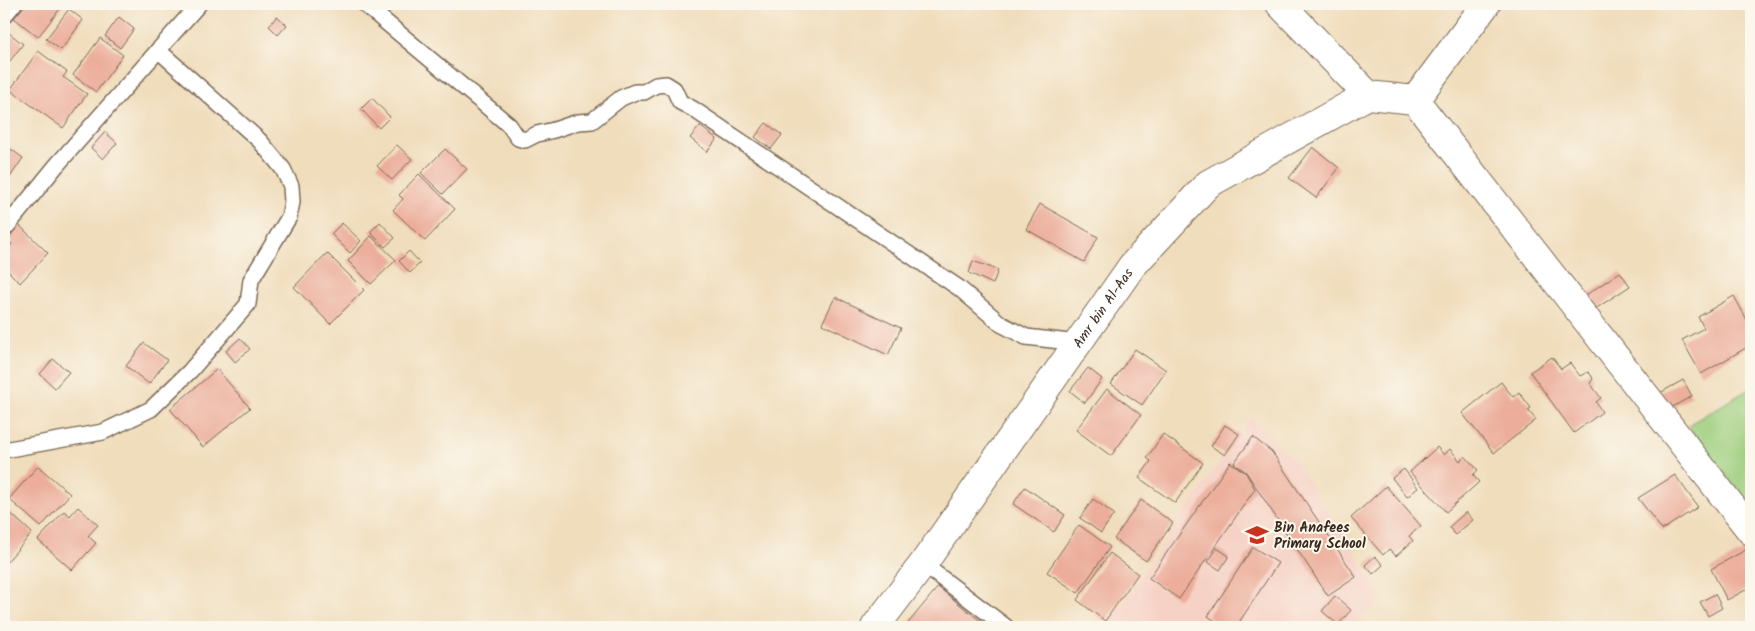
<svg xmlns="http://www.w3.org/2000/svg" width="1755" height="631" font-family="Kalam,sans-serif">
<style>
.built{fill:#f6d1c5}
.green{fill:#9dce7d;stroke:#6c7c4e}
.building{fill:#ecae9b}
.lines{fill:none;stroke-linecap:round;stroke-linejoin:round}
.lane-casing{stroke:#7a6955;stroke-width:18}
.street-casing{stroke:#7a6955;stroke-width:30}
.lane{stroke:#fff;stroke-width:15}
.street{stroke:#fff;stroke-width:28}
.labels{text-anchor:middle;stroke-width:4;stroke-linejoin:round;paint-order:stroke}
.street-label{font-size:14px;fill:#3b2a1e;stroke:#fbf7ec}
.poi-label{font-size:14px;font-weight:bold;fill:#3b2a1e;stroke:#fbf7ec;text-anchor:start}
</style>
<rect width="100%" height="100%" fill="#fbf7ec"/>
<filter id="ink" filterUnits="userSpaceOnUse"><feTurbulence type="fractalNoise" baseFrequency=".02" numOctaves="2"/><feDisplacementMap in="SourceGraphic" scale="10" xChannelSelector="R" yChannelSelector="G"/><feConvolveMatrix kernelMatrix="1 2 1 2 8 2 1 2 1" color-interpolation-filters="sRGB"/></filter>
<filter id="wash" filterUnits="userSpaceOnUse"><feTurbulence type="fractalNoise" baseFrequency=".0096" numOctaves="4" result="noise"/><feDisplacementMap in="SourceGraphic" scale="20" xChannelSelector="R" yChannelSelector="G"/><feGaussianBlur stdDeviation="1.12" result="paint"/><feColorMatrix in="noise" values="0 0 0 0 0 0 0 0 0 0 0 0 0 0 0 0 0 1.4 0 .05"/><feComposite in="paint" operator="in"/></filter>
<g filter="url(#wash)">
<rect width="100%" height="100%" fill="#f0ddbc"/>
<!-- built -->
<path class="built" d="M1251 417 1298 465 1383 596 1355 627H1106Z"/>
<!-- green -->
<path class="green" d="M1751 388V509L1688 425Z"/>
<g id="blocks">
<!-- building -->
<g class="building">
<path d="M26 4H62L63 5 38 37 14 18Z"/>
<path d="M69 9 83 20 61 50 46 39Z"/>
<path d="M277 16 287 25 278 35 269 26Z"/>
<path d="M119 17 134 29 120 48 105 36Z"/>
<path d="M4 29 23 44 4 69Z"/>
<path d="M100 38 123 55 96 92 73 75Z"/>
<path d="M38 51 67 72 63 77 87 94 63 128 10 90Z"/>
<path d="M372 98 390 117 379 128 361 109Z"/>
<path d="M766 123 782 135 771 149 755 137Z"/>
<path d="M700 126 717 139 707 152 690 138Z"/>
<path d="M105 132 117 143 103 159 91 148Z"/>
<path d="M4 144 23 158 4 186Z"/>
<path d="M397 145 412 159 392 180 377 166Z"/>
<path d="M1313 147 1339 168 1316 198 1289 178Z"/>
<path d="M445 149 467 169 443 194 421 173Z"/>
<path d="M419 174 455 209 425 241 393 210 403 199 399 195Z"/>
<path d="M1040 204 1098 237 1084 262 1026 229Z"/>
<path d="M380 222 395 238 385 247 370 232Z"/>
<path d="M342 223 361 241 350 253 331 234Z"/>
<path d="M18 224 48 253 20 283 4 267V252L12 244 5 238Z"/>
<path d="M371 236 396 260 371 284 348 261Z"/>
<path d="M409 251 420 263 410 273 399 261Z"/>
<path d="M327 253 364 290 330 324 294 287Z"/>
<path d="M973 261 998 270 993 284 969 273Z"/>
<path d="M1620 272 1630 286 1595 309 1586 295Z"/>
<path d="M1734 296 1751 327V345L1701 374 1682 340 1704 328 1698 317Z"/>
<path d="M835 297 901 328 888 355 822 324Z"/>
<path d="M240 338 250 349 235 362 226 351Z"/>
<path d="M144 343 167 360 149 384 126 366Z"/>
<path d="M1135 349 1166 370 1142 405 1111 384Z"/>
<path d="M1552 357 1561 369 1570 363 1580 376 1588 372 1591 375 1593 379 1590 383 1601 398 1596 402 1602 412 1574 433 1530 372Z"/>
<path d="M53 359 69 372 55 388 40 374Z"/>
<path d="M1088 368 1102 379 1085 403 1070 391Z"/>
<path d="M217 369 250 408 203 447 170 409Z"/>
<path d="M1683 380 1692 396 1669 409 1660 393Z"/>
<path d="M1501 382 1513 397 1519 392 1531 408 1528 410 1536 420 1494 453 1462 413Z"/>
<path d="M1107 389 1141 415 1111 456 1076 430Z"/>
<path d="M1225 425 1239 434 1225 455 1211 446Z"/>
<path d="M1163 434 1203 463 1175 503 1139 478 1151 461 1147 458Z"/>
<path d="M1253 437 1272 452 1356 577 1328 596 1246 472 1234 463Z"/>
<path d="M1437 447 1444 455 1450 449 1460 461 1465 456 1478 470 1473 475 1479 482 1446 512 1410 472Z"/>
<path d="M1230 462 1246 473 1255 489 1179 599 1149 578Z"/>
<path d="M38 466 70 494 41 527 9 499Z"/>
<path d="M1404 469 1418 488 1407 497 1392 478Z"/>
<path d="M1675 475 1698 507 1662 530 1638 498Z"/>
<path d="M1386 486 1421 526 1409 536 1413 541 1396 556 1389 549 1383 555 1351 518Z"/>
<path d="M1025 487 1065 515 1054 532 1013 504Z"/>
<path d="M1093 499 1114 514 1101 533 1080 518Z"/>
<path d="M1141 500 1173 523 1146 561 1114 539Z"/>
<path d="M78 507 98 525 88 536 96 543 72 570 38 540 64 511 70 516Z"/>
<path d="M6 509 32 533 4 565V511Z"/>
<path d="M1466 512 1473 520 1455 535 1449 527Z"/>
<path d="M1079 525 1110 547 1078 593 1047 572Z"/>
<path d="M1253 547 1278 563 1236 627H1224L1208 616Z"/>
<path d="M1751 547V587L1727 600 1711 569Z"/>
<path d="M1217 548 1229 556 1220 570 1208 562Z"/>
<path d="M1110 553 1138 574 1105 621 1077 600Z"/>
<path d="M1375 556 1383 565 1373 574 1365 565Z"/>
<path d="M938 587 988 627H905Z"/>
<path d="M1715 594 1722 608 1708 616 1700 602Z"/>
<path d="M1335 596 1351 610 1338 625 1322 611Z"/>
</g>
</g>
</g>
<g filter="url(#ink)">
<use href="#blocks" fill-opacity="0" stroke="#7a6955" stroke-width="1"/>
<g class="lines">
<defs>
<g id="lane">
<path d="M364 4 509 125 518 138 525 140 537 134 554 130 578 122 592 121 621 98 635 92H644L656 85 666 84 674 89 680 102 693 109 959 288 1001 324 1026 337 1078 343"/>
<path d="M4 16 14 4"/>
<path d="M4 230 56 166 199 4"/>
<path d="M4 450 103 432 151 409 190 371 248 304 251 280 289 217 292 202 291 186 283 169 260 141 158 50"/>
<path d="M923 564 1006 627"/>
</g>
<g id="street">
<path d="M1280 4 1368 95"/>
<path d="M1415 100 1751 531"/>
<path d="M1415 100 1486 4"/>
<path id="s1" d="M875 627 923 564 1132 266 1208 184 1368 95 1415 100"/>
</g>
</defs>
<!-- lane casing -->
<use href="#lane" class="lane-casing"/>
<!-- street casing -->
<use href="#street" class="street-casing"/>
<!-- lane -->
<use href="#lane" class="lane"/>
<!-- street -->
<use href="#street" class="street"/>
</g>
</g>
<!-- icons -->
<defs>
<symbol id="school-bare" viewBox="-9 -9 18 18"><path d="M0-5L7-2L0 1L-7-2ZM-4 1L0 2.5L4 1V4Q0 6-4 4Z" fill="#c8321e" stroke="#fbf7ec" stroke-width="2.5" paint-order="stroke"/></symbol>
</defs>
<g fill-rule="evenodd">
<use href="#school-bare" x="1241" y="519" width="32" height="32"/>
</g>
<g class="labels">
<!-- street labels -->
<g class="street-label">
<text dy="5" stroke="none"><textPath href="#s1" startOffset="392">Amr bin Al-Aas</textPath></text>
</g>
<!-- poi labels -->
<g class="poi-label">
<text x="1274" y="532">Bin Anafees<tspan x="1274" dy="16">Primary School</tspan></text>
</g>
</g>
<!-- margin -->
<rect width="1755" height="631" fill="none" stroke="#fbf7ec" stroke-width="20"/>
</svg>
